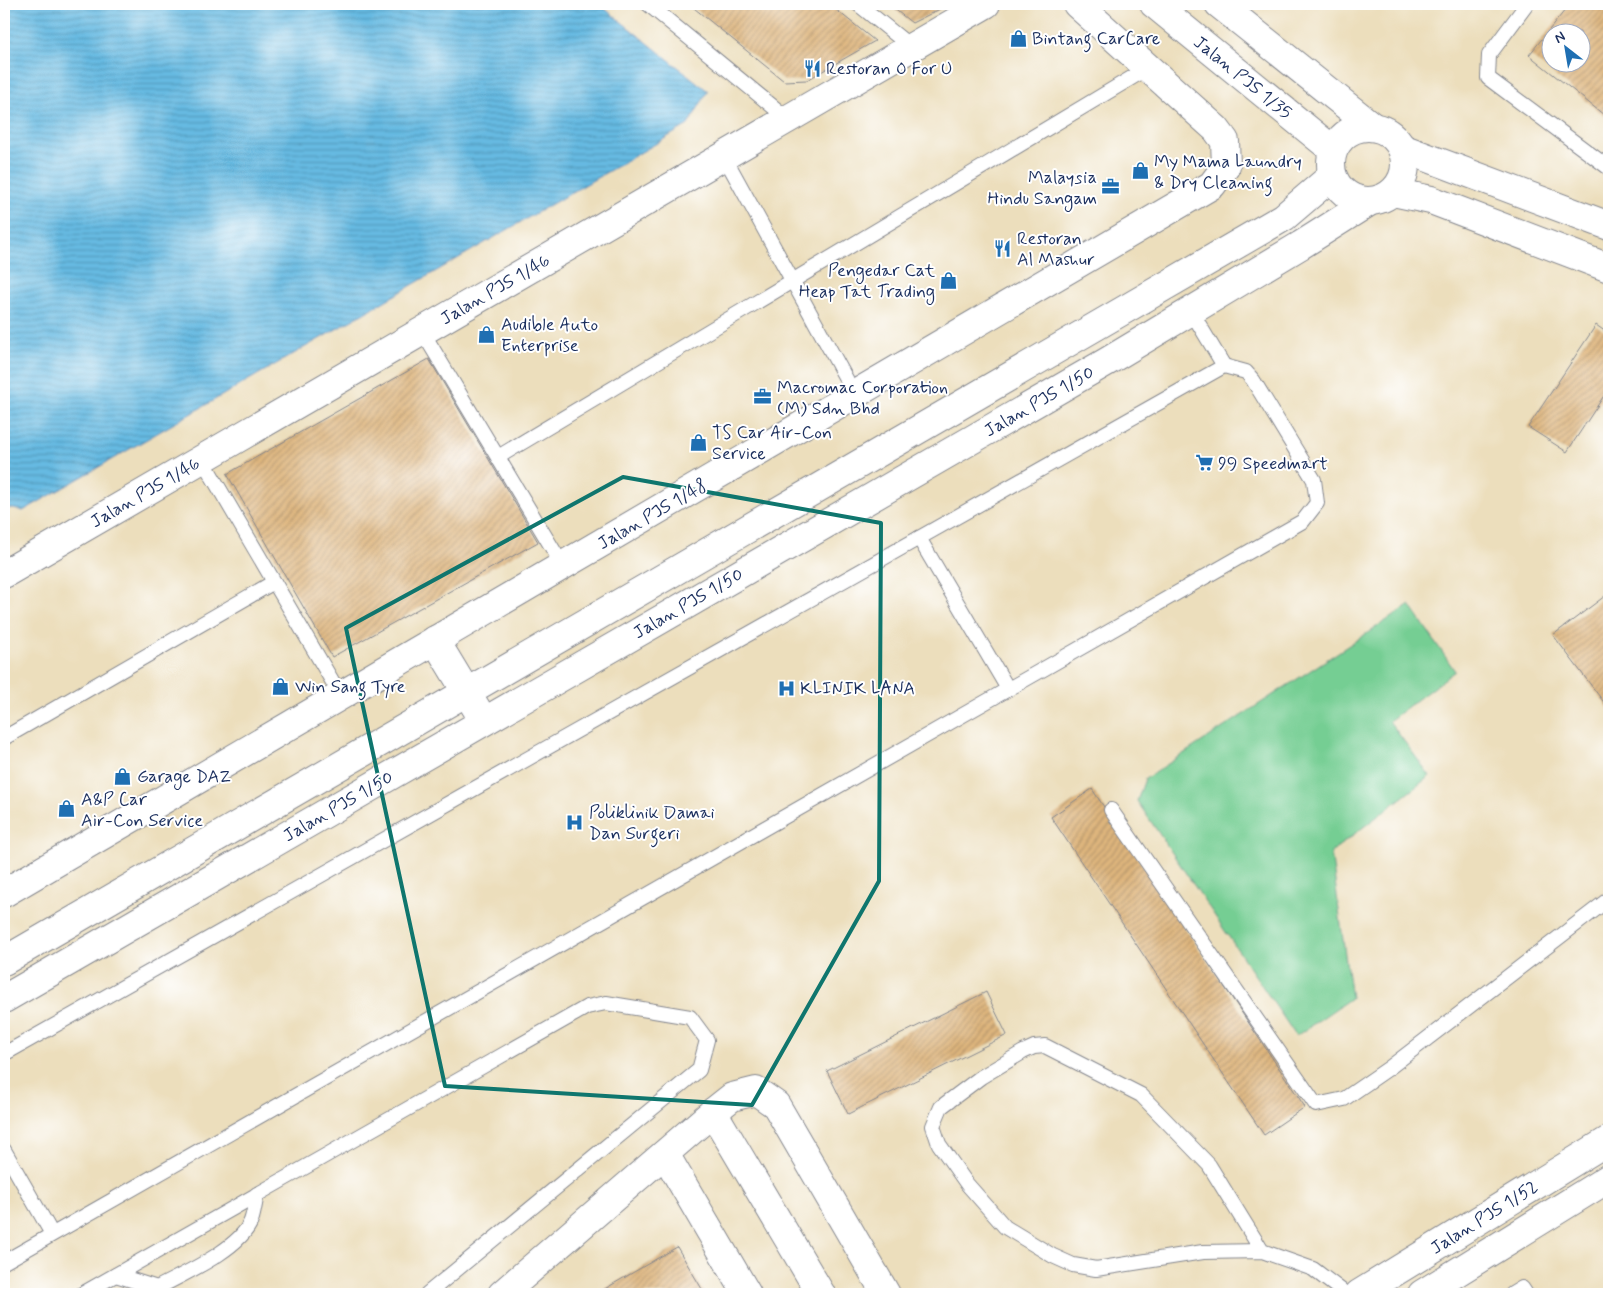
<svg xmlns="http://www.w3.org/2000/svg" width="1613" height="1298" font-family="Mynerve,sans-serif">
<style>
.pitch{fill:#75ce93;stroke:#487e78}
.water{fill:url(#water-rules);stroke:#4074a0}
.building{fill:url(#building-hatch);fill-rule:evenodd}
.lines{fill:none;stroke-linecap:round;stroke-linejoin:round}
.service-casing{stroke:#84868d;stroke-width:16}
.minor-casing{stroke:#84868d;stroke-width:30}
.tertiary-casing{stroke:#84868d;stroke-width:30}
.service{stroke:#fff;stroke-width:14}
.minor{stroke:#fff;stroke-width:28}
.tertiary{stroke:#fff;stroke-width:28}
.marked{fill:none;stroke:#0f766e;stroke-width:4;stroke-linejoin:round}
.labels{text-anchor:middle;stroke-width:4;stroke-linejoin:round;paint-order:stroke}
.poi-label{font-size:18px;fill:#1b2f5e;stroke:#fff;text-anchor:start}
.street-label{font-size:18px;fill:#1b2f5e;stroke:#fff}
</style>
<defs>
<pattern id="water-rules" width="6" height="5" patternUnits="userSpaceOnUse" patternTransform="scale(1.25)"><rect width="6" height="5" fill="#66bae2"/><path d="M0 2.5h6" fill="none" stroke="#5398ba"/></pattern>
<pattern id="building-hatch" width="6" height="6" patternUnits="userSpaceOnUse" patternTransform="scale(1.25)"><rect width="6" height="6" fill="#deb57d"/><path d="M-1 1l2-2M0 6l6-6M5 7l2-2" fill="none" stroke="#b3946a"/></pattern>
</defs>
<rect width="100%" height="100%" fill="#fff"/>
<filter id="ink" filterUnits="userSpaceOnUse"><feTurbulence type="fractalNoise" baseFrequency=".02" numOctaves="2"/><feDisplacementMap in="SourceGraphic" scale="10" xChannelSelector="R" yChannelSelector="G"/><feConvolveMatrix kernelMatrix="1 2 1 2 8 2 1 2 1" color-interpolation-filters="sRGB"/></filter>
<filter id="wash" filterUnits="userSpaceOnUse"><feTurbulence type="fractalNoise" baseFrequency=".0096" numOctaves="4" result="noise"/><feDisplacementMap in="SourceGraphic" scale="20" xChannelSelector="R" yChannelSelector="G"/><feGaussianBlur stdDeviation="1.12" result="paint"/><feColorMatrix in="noise" values="0 0 0 0 0 0 0 0 0 0 0 0 0 0 0 0 0 1.4 0 .05"/><feComposite in="paint" operator="in"/></filter>
<g filter="url(#wash)">
<rect width="100%" height="100%" fill="#ecdebc"/>
<!-- pitch -->
<path class="pitch" d="M1410 605 1455 671 1389 721 1430 776 1331 852 1351 998 1296 1036 1137 801 1145 779Z"/>
<!-- water -->
<path class="water" d="M4 4H599L708 91 688 125 23 511 4 507Z"/>
<g id="blocks">
<!-- building -->
<g class="building">
<path d="M689 4H829L875 41 807 80 784 81Z"/>
<path d="M888 4H950L912 23Z"/>
<path d="M1570 4H1609V119L1529 55ZM1550 32H1580V62H1550Z"/>
<path d="M1596 325 1609 334V388L1567 452 1528 427Z"/>
<path d="M429 359 538 542 332 657 227 474Z"/>
<path d="M1609 593V709L1553 635Z"/>
<path d="M1092 789 1305 1107 1264 1135 1051 817Z"/>
<path d="M986 992 1007 1035 848 1114 827 1071Z"/>
<path d="M677 1247 705 1294H596Z"/>
</g>
</g>
</g>
<g filter="url(#ink)">
<use href="#blocks" fill-opacity="0" stroke="#84868d" stroke-width="1"/>
<g class="lines">
<defs>
<g id="service">
<path d="M648 4 788 119"/>
<path d="M858 4 911 47"/>
<path d="M1527 4 1489 55 1488 78 1609 168"/>
<path d="M724 156 855 395"/>
<path d="M1191 311 1224 366"/>
<path d="M422 331 563 566"/>
<path d="M498 457 1148 68"/>
<path d="M202 459 341 696"/>
<path d="M919 538 1008 689"/>
<path d="M4 738 274 582"/>
<path d="M1111 810 1316 1105 1344 1099 1389 1068 1609 899"/>
<path d="M4 1054 1224 366 1246 372 1253 380 1314 480 1317 503 1303 521 4 1262"/>
<path d="M4 1150 52 1234"/>
<path d="M1262 1251 1209 1165 1141 1095 1045 1046 1034 1047 1023 1052 981 1077 941 1107 933 1126 939 1144 967 1184 1005 1227 1053 1256 1073 1265 1096 1269 1203 1252 1262 1251 1313 1269 1346 1294"/>
<path d="M116 1275 157 1288C183 1274 240 1249 251 1221 254 1213 255 1203 257 1194"/>
<path d="M82 1294 587 1007 606 1003 690 1017 707 1040 699 1070 427 1294"/>
<path d="M1512 1294 1522 1288 1526 1294"/>
</g>
<g id="minor">
<path d="M4 574 986 4"/>
<path d="M435 640 484 721"/>
<path d="M4 893 1212 185 1226 166 1225 141 1216 129 1077 4"/>
<path d="M713 1112 732 1097 756 1091 776 1105 886 1294"/>
<path d="M665 1154 747 1294"/>
<path d="M502 1294 713 1112 821 1294"/>
</g>
<g id="tertiary">
<path d="M1154 4 1333 150"/>
<path d="M1219 4 1373 127"/>
<circle cx="1368" cy="164" r="37"/>
<path d="M1402 148 1609 226"/>
<path d="M1393 192 1431 200 1609 268"/>
<path d="M4 961 1284 217 1332 176"/>
<path d="M4 999 1108 361 1301 245 1369 202"/>
<path d="M1359 1294 1609 1140"/>
<path d="M1422 1294 1609 1178"/>
</g>
</defs>
<!-- service casing -->
<use href="#service" class="service-casing"/>
<!-- minor casing -->
<use href="#minor" class="minor-casing"/>
<!-- tertiary casing -->
<use href="#tertiary" class="tertiary-casing"/>
<!-- service -->
<use href="#service" class="service"/>
<!-- minor -->
<use href="#minor" class="minor"/>
<!-- tertiary -->
<use href="#tertiary" class="tertiary"/>
</g>
</g>
<!-- marked area -->
<path class="marked" d="M623 477 881 523 879 881 752 1105 445 1086 346 628Z"/>
<!-- icons -->
<defs>
<symbol id="shop-bare" viewBox="-9 -9 18 18"><path d="M-5-2.5h2.3a2.7 3.5 0 0 1 5.4 0H5L5.5 6h-11ZM-1.5-2.5h3a1.5 2.3 0 0 0-3 0Z" fill="#1f6fb2" stroke="#fff" stroke-width="2.5" paint-order="stroke"/></symbol>
<symbol id="restaurant-bare" viewBox="-9 -9 18 18"><path d="M-5-6h1v4h1v-4h1v4h1v-4h1v5L-1.5 .5V6h-2V.5L-5-1ZM5-6V6H3V1.5H1.5Q1.5-4 5-6Z" fill="#1f6fb2" stroke="#fff" stroke-width="2.5" paint-order="stroke"/></symbol>
<symbol id="office-bare" viewBox="-9 -9 18 18"><path d="M-6-3h4V-5.5h4V-3h4V5H-6ZM-1-4.5V-3h2v-1.5ZM-6 0V1H6V0Z" fill="#1f6fb2" stroke="#fff" stroke-width="2.5" paint-order="stroke"/></symbol>
<symbol id="supermarket-bare" viewBox="-9 -9 18 18"><path d="M-6-5.5h2.5l.6 2H6L4.5 2H-2.5L-4.4-4H-6ZM-1.5 3.2a1.3 1.3 0 1 0 .1 0ZM3 3.2a1.3 1.3 0 1 0 .1 0Z" fill="#1f6fb2" stroke="#fff" stroke-width="2.5" paint-order="stroke"/></symbol>
<symbol id="hospital-bare" viewBox="-9 -9 18 18"><path d="M-5-5h3v3.5h4V-5h3V5h-3V1.5h-4V5h-3Z" fill="#1f6fb2" stroke="#fff" stroke-width="2.5" paint-order="stroke"/></symbol>
</defs>
<g fill-rule="evenodd">
<use href="#shop-bare" x="1006" y="26" width="25" height="25"/>
<use href="#restaurant-bare" x="800" y="56" width="25" height="25"/>
<use href="#shop-bare" x="1128" y="158" width="25" height="25"/>
<use href="#office-bare" x="1098" y="174" width="25" height="25"/>
<use href="#restaurant-bare" x="990" y="236" width="25" height="25"/>
<use href="#shop-bare" x="936" y="268" width="25" height="25"/>
<use href="#shop-bare" x="474" y="322" width="25" height="25"/>
<use href="#office-bare" x="750" y="384" width="25" height="25"/>
<use href="#shop-bare" x="686" y="430" width="25" height="25"/>
<use href="#supermarket-bare" x="1192" y="450" width="25" height="25"/>
<use href="#shop-bare" x="268" y="674" width="25" height="25"/>
<use href="#hospital-bare" x="774" y="676" width="25" height="25"/>
<use href="#shop-bare" x="110" y="764" width="25" height="25"/>
<use href="#shop-bare" x="54" y="796" width="25" height="25"/>
<use href="#hospital-bare" x="562" y="810" width="25" height="25"/>
</g>
<g class="labels">
<!-- poi labels -->
<g class="poi-label">
<text x="1032" y="44">Bintang CarCare</text>
<text x="826" y="74">Restoran O For U</text>
<text x="1154" y="167">My Mama Laundry<tspan x="1154" dy="21">&amp; Dry Cleaning</tspan></text>
<text x="1097" y="183" text-anchor="end">Malaysia<tspan x="1097" dy="21">Hindu Sangam</tspan></text>
<text x="1017" y="244">Restoran<tspan x="1017" dy="21">Al Mashur</tspan></text>
<text x="935" y="276" text-anchor="end">Pengedar Cat<tspan x="935" dy="21">Heap Tat Trading</tspan></text>
<text x="501" y="330">Audible Auto<tspan x="501" dy="21">Enterprise</tspan></text>
<text x="777" y="393">Macromac Corporation<tspan x="777" dy="21">(M) Sdn Bhd</tspan></text>
<text x="712" y="438">TS Car Air-Con<tspan x="712" dy="21">Service</tspan></text>
<text x="1218" y="469">99 Speedmart</text>
<text x="295" y="692">Win Sang Tyre</text>
<text x="800" y="694">KLINIK LANA</text>
<text x="137" y="782">Garage DAZ</text>
<text x="81" y="805">A&amp;P Car<tspan x="81" dy="21">Air-Con Service</tspan></text>
<text x="589" y="818">Poliklinik Damai<tspan x="589" dy="21">Dan Surgeri</tspan></text>
</g>
<!-- street labels -->
<g class="street-label">
<text transform="translate(1243 77) rotate(39)" y="6">Jalan PJS 1/35</text>
<text transform="translate(495 289) rotate(-30)" y="6">Jalan PJS 1/46</text>
<text transform="translate(1039 401) rotate(-30)" y="6">Jalan PJS 1/50</text>
<text transform="translate(145 492) rotate(-30)" y="6">Jalan PJS 1/46</text>
<text transform="translate(652 514) rotate(-30)" y="6">Jalan PJS 1/48</text>
<text transform="translate(688 603) rotate(-30)" y="6">Jalan PJS 1/50</text>
<text transform="translate(338 806) rotate(-30)" y="6">Jalan PJS 1/50</text>
<text transform="translate(1484 1217) rotate(-32)" y="6">Jalan PJS 1/52</text>
</g>
</g>
<!-- margin -->
<rect width="1613" height="1298" fill="none" stroke="#fff" stroke-width="20"/>
<!-- north arrow -->
<g transform="translate(1566 48) rotate(329)"><circle r="24" fill="#ffffff" stroke="#a4acbf"/>
<path d="M0-4L9 19L0 12L-9 19Z" fill="#1f6fb2"/>
<text y="-8" font-size="14" font-weight="bold" text-anchor="middle" fill="#1b2f5e">N</text>
</g>
</svg>
